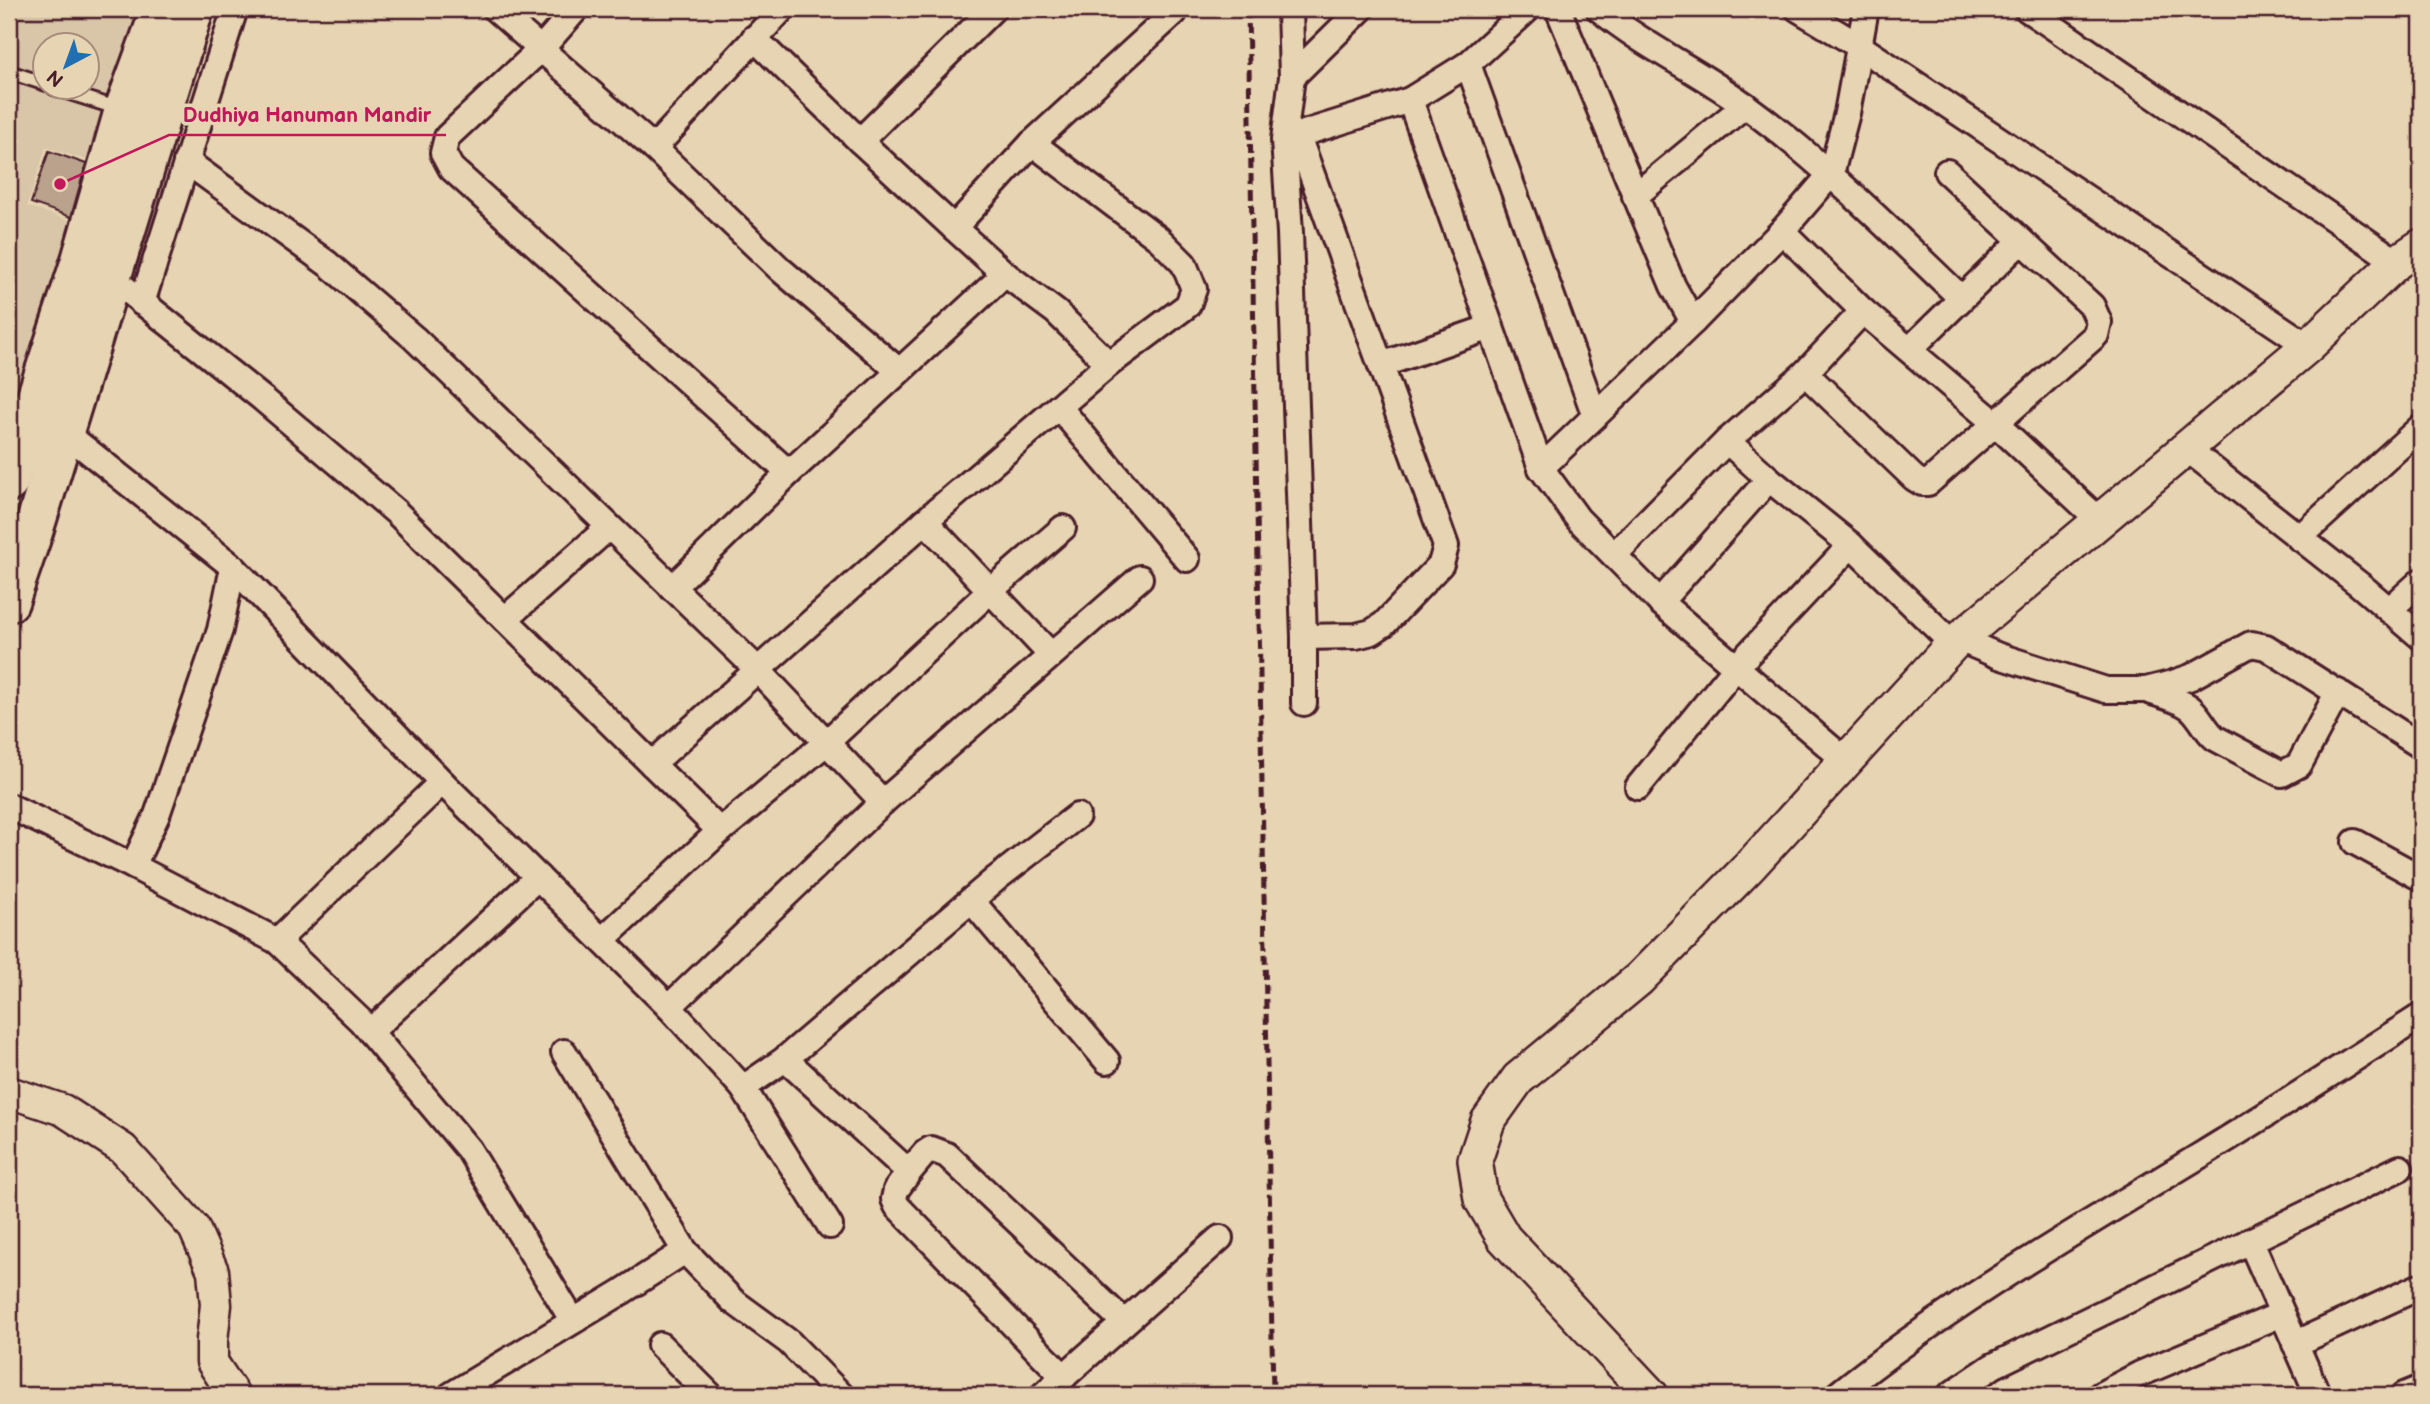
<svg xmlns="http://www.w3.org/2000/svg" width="2430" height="1404" font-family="'Balsamiq Sans',sans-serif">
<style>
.built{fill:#d9c5a7;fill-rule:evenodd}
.building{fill:#baa28d;stroke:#4a1f2b;stroke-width:2}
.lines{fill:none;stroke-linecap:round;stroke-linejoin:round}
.service-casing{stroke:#4a1f2b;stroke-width:18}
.minor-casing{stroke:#4a1f2b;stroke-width:30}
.tertiary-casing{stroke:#4a1f2b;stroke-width:35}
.secondary-casing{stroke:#4a1f2b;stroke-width:38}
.trunk-casing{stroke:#4a1f2b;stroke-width:44}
.service{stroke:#e6d4b2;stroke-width:12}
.minor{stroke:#e6d4b2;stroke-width:24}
.tertiary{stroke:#e6d4b2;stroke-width:30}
.secondary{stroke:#e6d4b2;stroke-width:33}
.trunk{stroke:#e6d4b2;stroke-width:38}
.rail{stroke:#4a1f2b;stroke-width:5;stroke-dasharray:10 5;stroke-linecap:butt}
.leader{fill:none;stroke:#c2185b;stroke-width:2.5}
.callout-dot{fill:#c2185b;stroke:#e6d4b2;stroke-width:2.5}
.callout-label{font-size:21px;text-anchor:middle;font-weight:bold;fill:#c2185b;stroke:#e6d4b2;stroke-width:7;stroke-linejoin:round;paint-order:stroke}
</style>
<rect width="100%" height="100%" fill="#e6d4b2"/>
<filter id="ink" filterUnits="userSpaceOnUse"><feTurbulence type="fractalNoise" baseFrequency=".0143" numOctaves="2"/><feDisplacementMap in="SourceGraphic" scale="14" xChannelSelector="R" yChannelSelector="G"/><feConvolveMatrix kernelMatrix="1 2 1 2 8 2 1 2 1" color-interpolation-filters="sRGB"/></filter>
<g filter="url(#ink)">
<!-- built -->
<path class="built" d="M9 9H138L89 161 46 147 27 206 71 221 9 425ZM46 46H88V88H46Z"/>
<!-- building -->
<path class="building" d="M49 151 86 164 71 217 31 203Z"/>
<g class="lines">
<defs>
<g id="service">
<path d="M9 72 46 84"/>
<path d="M54 88 120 109"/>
</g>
<g id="minor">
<path d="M495 9 654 148 781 270 899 371"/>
<path d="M576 9 541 49 447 137 443 153 451 168 789 473"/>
<path d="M1290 9 1292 77 1284 140 1290 233 1304 637V703"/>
<path d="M1558 9 1673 286 1693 322"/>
<path d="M1599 9C1645 47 1699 71 1746 106 1824 163 1892 232 1961 298"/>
<path d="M1798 9 1859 46 2308 346"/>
<path d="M2027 9 2397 262"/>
<path d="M754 38 860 141 954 228 1005 274 1056 312 1109 364"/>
<path d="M1468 64 1595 416"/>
<path d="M1292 77 1361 9"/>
<path d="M1410 100 1541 468 1578 519 1660 602 1846 761"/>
<path d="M1298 136 1446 546 1441 564 1384 624 1372 632 1356 636 1304 637"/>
<path d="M1285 139 1410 100 1468 64 1528 9"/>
<path d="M860 141 993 9"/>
<path d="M654 148 782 9"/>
<path d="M186 161 328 264 414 338 757 669 883 802"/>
<path d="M1635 196 1745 105"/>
<path d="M954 228 1032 143 1174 13"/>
<path d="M1782 231 1863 311 1996 424 2099 520"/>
<path d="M111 277 263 399 396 512 720 831"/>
<path d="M142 303 235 9"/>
<path d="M1910 349 2021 241"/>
<path d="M1381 365 1491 327"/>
<path d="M1805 373 1914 478 1922 483H1928L2096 335 2099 322 2092 306 1947 172"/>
<path d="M1059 407 1187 559"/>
<path d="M53 423 233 567 442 782 669 1007 743 1088 830 1226"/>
<path d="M1727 441 1769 479 1851 545 1953 644"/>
<path d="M2186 448 2360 585 2421 637"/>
<path d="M1541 468 1693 322 1782 231 1831 174 1847 113 1866 9"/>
<path d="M925 521 1051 655"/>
<path d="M2299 538 2421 427"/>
<path d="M1614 555 1727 441 1805 373 1863 311"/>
<path d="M672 588 789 473 1005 274"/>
<path d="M1660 602 1769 479"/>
<path d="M2389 610 2421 581"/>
<path d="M505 619 609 527"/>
<path d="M1959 639 1999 656 2106 690H2146L2170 684 2191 677 2251 644 2266 647 2421 746"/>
<path d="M2146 690C2160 695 2178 699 2189 707 2200 715 2204 729 2215 738L2282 774 2299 765 2338 692"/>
<path d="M652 764 933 514 1109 364 1188 305 1194 289 1184 264 1159 239 1032 143"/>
<path d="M1638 787 1737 666 1851 545"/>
<path d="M9 806 133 866 277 941 361 1021 469 1150 573 1321"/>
<path d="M2355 842 2421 878"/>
<path d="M133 866 157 815 220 630 233 567"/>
<path d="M971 900 1107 1061"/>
<path d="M602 940 720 831 827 742 990 591 1063 528"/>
<path d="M277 941 442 782"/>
<path d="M669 1007 883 802 1140 578"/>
<path d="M370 1032 538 877"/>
<path d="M564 1052 685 1251 733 1301 789 1342 841 1395"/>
<path d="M785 1059 909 1172 925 1153 931 1149 947 1155 1124 1322"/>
<path d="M743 1088 785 1059 997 878 1077 816"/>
<path d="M909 1172 896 1190 894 1199 897 1206 1064 1377"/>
<path d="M2250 1240 2318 1395"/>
<path d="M2295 1344 2421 1286"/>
<path d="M660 1345 710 1395"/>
<path d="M451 1395 620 1293 685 1251"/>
<path d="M1043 1395 1220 1238"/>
<path d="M1837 1395C1951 1303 2076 1231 2201 1155 2275 1110 2348 1063 2421 1016"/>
<path d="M1950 1395 1993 1366 2400 1168"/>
<path d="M2100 1395 2140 1374 2282 1314"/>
<path d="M2404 1395 2421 1388"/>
</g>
<path id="tertiary" d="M9 1092 63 1110 123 1149 194 1228 213 1271 216 1305 212 1340V1362L234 1395"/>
<path id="secondary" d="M1651 1395 1504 1238 1481 1199 1475 1160 1488 1121 1518 1079 1639 979 1748 868 1953 644 2308 346 2397 262 2421 246"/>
<g id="trunk">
<path d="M9 482 81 260 124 110 161 9"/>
<path d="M9 602 33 532 194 9"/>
</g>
</defs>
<!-- service casing -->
<use href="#service" class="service-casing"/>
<!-- minor casing -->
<use href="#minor" class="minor-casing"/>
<!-- tertiary casing -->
<use href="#tertiary" class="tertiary-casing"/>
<!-- secondary casing -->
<use href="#secondary" class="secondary-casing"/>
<!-- trunk casing -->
<use href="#trunk" class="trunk-casing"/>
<!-- service -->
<use href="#service" class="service"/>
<!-- minor -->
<use href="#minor" class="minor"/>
<!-- tertiary -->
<use href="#tertiary" class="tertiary"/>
<!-- secondary -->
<use href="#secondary" class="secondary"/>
<!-- trunk -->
<use href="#trunk" class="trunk"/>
<!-- rail -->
<path class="rail" d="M1248 9 1273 1395"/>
</g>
</g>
<!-- callouts -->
<path class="leader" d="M60 184L169 135H446"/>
<circle class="callout-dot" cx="60" cy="184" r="7"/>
<g class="callout-label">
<text x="307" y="122">Dudhiya Hanuman Mandir</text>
</g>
<!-- margin -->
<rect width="2430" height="1404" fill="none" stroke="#e6d4b2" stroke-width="35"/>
<rect x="18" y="18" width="2395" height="1369" fill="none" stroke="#4a1f2b" stroke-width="2.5" filter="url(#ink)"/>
<!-- north arrow -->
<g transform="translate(66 66) rotate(221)"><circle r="33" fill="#e6d4b2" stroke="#a88c7c" stroke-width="2"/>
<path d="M0-5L12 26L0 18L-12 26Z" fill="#1f6fb2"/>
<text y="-10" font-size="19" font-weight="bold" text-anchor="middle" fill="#4a1f2b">N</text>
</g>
</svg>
